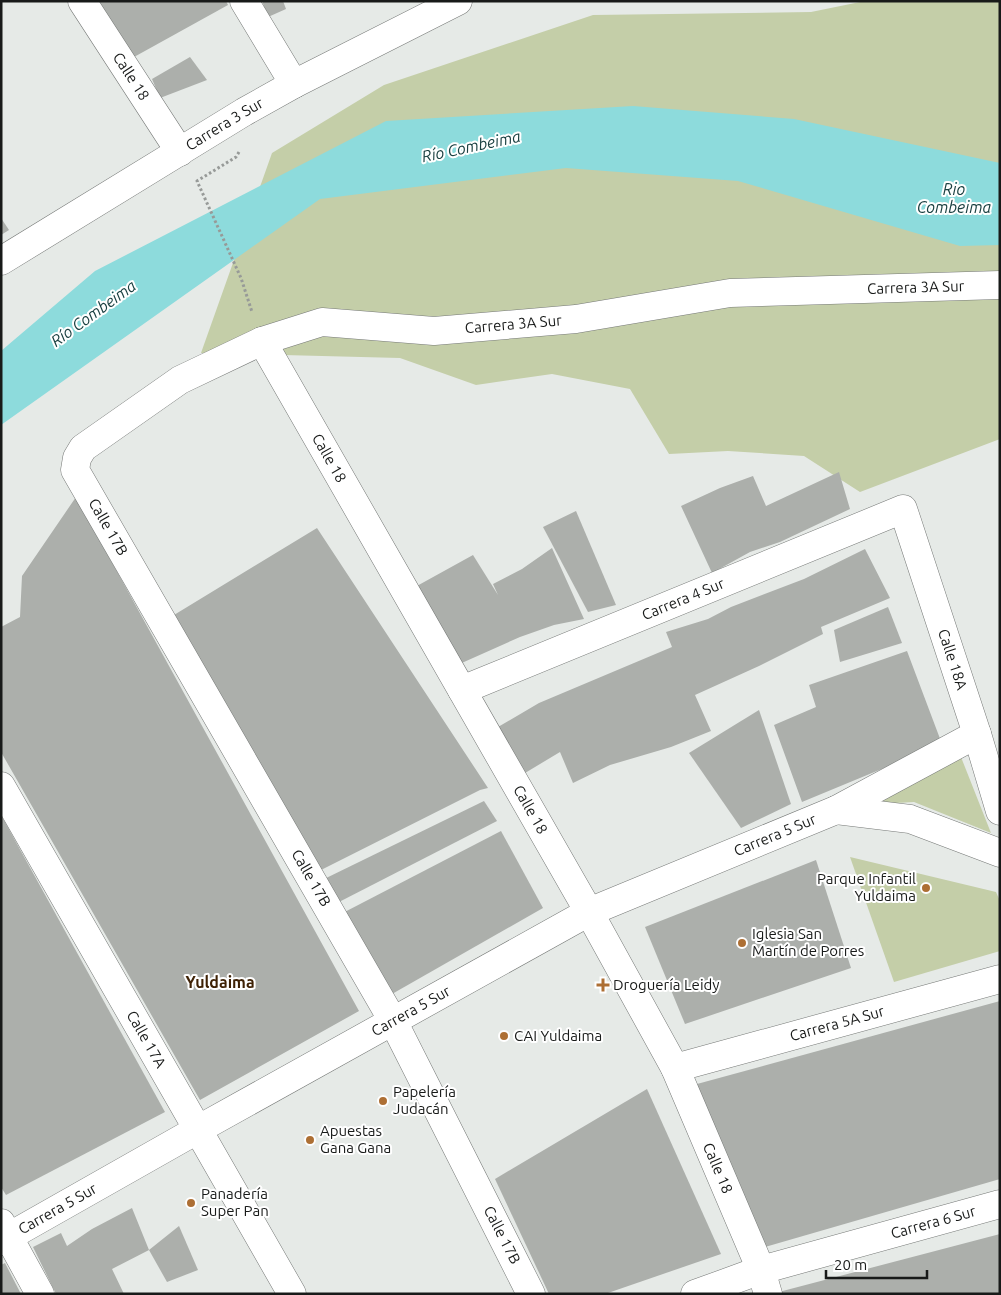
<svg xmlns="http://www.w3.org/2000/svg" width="1001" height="1295" font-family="Ubuntu,sans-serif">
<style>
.green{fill:#c4cea8}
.water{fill:#8ddbdc}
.building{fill:#acafab}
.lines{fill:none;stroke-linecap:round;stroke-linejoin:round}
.minor-casing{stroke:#767977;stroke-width:29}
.path{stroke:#979a98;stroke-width:3;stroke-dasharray:2.5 2.5;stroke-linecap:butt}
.minor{stroke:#fff;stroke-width:28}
.poi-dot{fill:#ad6f34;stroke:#fff;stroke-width:2}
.labels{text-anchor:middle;stroke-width:4;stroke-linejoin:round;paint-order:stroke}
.street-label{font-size:15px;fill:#181a19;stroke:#fff}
.poi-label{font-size:15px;fill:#181a19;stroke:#fff;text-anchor:start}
.water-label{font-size:16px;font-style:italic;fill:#1a4041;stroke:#fff}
.neighbourhood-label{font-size:16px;font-weight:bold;fill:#3e2104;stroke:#fff}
</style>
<rect width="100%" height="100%" fill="#e6eae7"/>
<!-- green -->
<g class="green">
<path d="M865 1H1000V439L860 492 804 456 728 451 669 454 630 389 552 374 476 385 400 358 201 353 272 153 384 85 593 15 811 12Z"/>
<path d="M959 752 991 833 914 802 858 805Z"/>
<path d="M850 857 996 892 1000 901V951L894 982Z"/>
</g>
<!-- water -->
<path class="water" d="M633 106 794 119 1000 163V245L960 246 738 181 566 168 320 199 1 425V351L95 271 386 121Z"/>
<!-- building -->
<g class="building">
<path d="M92 1H226L228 5 125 62Z"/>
<path d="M262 1H283L286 9 268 17Z"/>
<path d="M190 57 207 80 160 98 152 79Z"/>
<path d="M1 218 9 230 1 235Z"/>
<path d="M839 472 850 509 780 542 750 552 712 573 681 506 720 488 753 476 766 506Z"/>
<path d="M76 497 359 1011 200 1100 1 752V627L20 617 22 576Z"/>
<path d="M576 511 616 605 588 612 543 527Z"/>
<path d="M317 528 488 788 480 790 321 870 174 615Z"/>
<path d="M552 548 584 619 554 625 520 637 455 666 406 592 473 555 498 595 493 584 522 569Z"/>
<path d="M865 549 890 598 821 627 823 634 759 666 695 695 711 731 671 747 610 765 573 783 560 752 505 785 486 734 539 703 672 647 666 632 708 619 731 607 804 579Z"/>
<path d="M888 607 902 643 840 662 834 630Z"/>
<path d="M907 651 942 744 802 802 774 725 816 707 809 685Z"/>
<path d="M759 710 791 804 741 828 689 753Z"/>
<path d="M484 801 497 821 339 902 318 882Z"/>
<path d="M1 815 165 1112 6 1195 1 1187Z"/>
<path d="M501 831 543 908 392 994 335 917Z"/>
<path d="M816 860 851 968 685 1024 645 927Z"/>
<path d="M1000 1001V1179L765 1247 686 1087Z"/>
<path d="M647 1089 721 1254 605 1294H549L495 1179Z"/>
<path d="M132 1208 149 1250 112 1269 124 1294H56L33 1247 61 1233 67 1246 92 1229Z"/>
<path d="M179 1226 198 1270 167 1282 149 1250Z"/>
<path d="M1000 1234V1294H775V1293Z"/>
<path d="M5 1263 21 1294H1V1265Z"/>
</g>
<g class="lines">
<defs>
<g id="minor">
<path id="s1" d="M82 1 180 152"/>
<path d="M244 1 294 84"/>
<path id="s2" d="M1 261 244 112 294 84 458 1"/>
<path id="s3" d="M262 341 589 912 675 1068 761 1270 768 1294"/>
<path id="s4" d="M462 690 903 509 977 734 1000 811"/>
<path id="s5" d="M1 786 292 1294"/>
<path d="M836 810 910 819 1000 853"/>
<path id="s6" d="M675 1068 1000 979"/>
<path d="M1 1223 40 1294"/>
<path id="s7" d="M1 1241 197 1130 589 912 836 810 977 734"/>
<path id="s8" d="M531 1294 393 1021 75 470 77 458 83 448 180 380 262 341 322 322 434 331 576 319 730 293 1000 285"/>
<path id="s9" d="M695 1294 761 1270 1000 1204"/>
</g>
</defs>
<!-- minor casing -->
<use href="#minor" class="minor-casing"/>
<!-- path -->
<path class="path" d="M239 152 236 157 197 181 241 278 252 312"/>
<!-- minor -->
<use href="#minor" class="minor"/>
</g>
<!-- markers -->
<g class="poi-dot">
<circle cx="926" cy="888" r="5"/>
<circle cx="742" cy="943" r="5"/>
<path d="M600.5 977.5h5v5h5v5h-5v5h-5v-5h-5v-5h5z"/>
<circle cx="504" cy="1036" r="5"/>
<circle cx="383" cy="1101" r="5"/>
<circle cx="310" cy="1140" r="5"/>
<circle cx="191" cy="1203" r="5"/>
</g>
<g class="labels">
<!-- street labels -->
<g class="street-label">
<text dy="5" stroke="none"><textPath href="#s1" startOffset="90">Calle 18</textPath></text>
<text dy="5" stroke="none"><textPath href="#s2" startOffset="262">Carrera 3 Sur</textPath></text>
<text dy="5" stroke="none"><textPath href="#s8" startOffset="1835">Carrera 3A Sur</textPath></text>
<text dy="5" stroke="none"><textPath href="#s8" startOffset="1430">Carrera 3A Sur</textPath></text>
<text dy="5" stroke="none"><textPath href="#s3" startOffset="135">Calle 18</textPath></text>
<text transform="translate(108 527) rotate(60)" y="5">Calle 17B</text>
<text dy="5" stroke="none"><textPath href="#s4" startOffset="239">Carrera 4 Sur</textPath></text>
<text dy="5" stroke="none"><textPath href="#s4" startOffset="635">Calle 18A</textPath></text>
<text dy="5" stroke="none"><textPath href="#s3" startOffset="540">Calle 18</textPath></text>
<text dy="5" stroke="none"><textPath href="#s7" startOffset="875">Carrera 5 Sur</textPath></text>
<text transform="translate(311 878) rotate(60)" y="5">Calle 17B</text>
<text dy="5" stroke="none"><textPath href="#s7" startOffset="470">Carrera 5 Sur</textPath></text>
<text dy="5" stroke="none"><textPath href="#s6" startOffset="168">Carrera 5A Sur</textPath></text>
<text dy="5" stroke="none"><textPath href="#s5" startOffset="292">Calle 17A</textPath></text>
<text dy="5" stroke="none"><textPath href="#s3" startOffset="945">Calle 18</textPath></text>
<text dy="5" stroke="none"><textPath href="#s7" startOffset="65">Carrera 5 Sur</textPath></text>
<text dy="5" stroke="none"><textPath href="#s9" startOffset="249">Carrera 6 Sur</textPath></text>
<text transform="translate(502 1235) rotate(63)" y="5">Calle 17B</text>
</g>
<!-- poi labels -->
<g class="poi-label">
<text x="916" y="884" text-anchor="end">Parque Infantil<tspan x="916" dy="17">Yuldaima</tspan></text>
<text x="752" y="939">Iglesia San<tspan x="752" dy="17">Martín de Porres</tspan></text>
<text x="613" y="990">Droguería Leidy</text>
<text x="514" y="1041">CAI Yuldaima</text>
<text x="393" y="1097">Papelería<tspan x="393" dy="17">Judacán</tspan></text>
<text x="320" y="1136">Apuestas<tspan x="320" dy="17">Gana Gana</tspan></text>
<text x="201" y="1199">Panadería<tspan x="201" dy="17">Super Pan</tspan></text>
</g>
<!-- water labels -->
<g class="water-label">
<text transform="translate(471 146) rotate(-12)" y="6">Río Combeima</text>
<text x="954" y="195">Rio<tspan x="954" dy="18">Combeima</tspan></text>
<text transform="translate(93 313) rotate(-36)" y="6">Río Combeima</text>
</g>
<!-- neighbourhood labels -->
<g class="neighbourhood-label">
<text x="220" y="988">Yuldaima</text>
</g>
</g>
<!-- border -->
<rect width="1001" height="1295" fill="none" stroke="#181a19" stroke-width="5"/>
<!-- scale -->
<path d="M826 1270v8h101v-8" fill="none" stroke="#181a19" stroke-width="2.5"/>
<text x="834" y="1270" font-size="15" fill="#181a19" stroke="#ffffff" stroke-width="4" paint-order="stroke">20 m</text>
</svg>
